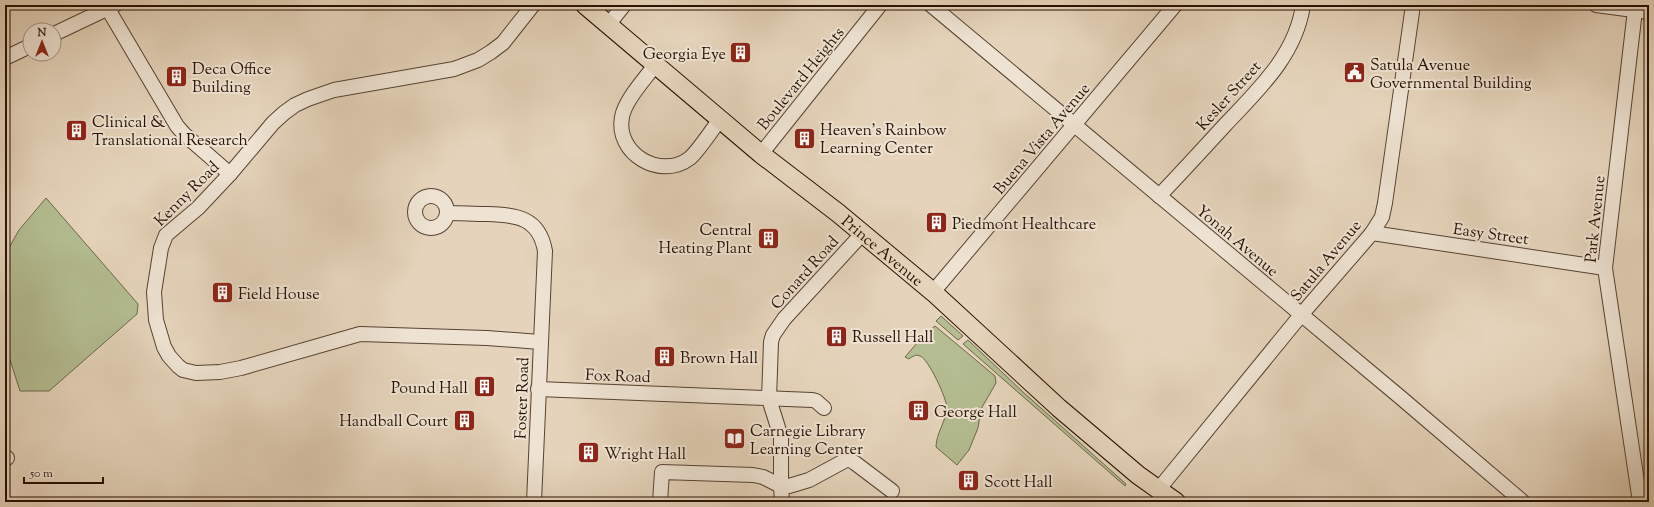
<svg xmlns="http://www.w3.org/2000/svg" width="1654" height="507" font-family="'Sorts Mill Goudy',serif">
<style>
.green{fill:#b3bd91;stroke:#6e674a}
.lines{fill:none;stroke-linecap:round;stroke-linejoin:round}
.minor-casing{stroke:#574231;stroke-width:16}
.major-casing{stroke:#281103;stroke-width:20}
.minor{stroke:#eee3d3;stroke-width:14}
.major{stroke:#e5d4bb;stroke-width:18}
.labels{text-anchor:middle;stroke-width:4;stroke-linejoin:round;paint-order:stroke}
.poi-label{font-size:16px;fill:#281103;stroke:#eee3d3;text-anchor:start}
.street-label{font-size:16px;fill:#281103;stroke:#eee3d3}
</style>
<rect width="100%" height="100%" fill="#e5d4bb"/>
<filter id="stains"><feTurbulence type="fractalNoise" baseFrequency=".005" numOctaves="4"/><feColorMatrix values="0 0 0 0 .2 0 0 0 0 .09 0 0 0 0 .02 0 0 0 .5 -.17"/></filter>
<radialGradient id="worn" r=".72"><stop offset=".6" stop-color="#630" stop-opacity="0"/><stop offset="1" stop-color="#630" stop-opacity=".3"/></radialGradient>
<!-- green -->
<g class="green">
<path d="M46 198 138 304 137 314 49 391H20L5 344V255L19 230Z"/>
<path d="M941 316 963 336 958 340 936 321Z"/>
<path d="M935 326 995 376 996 383 981 409 978 428 969 450 957 465 936 447C936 434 946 421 947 408 947 399 928 358 920 356 916 354 913 356 909 359L905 357 923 336Z"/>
<path d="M968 340 1023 392 1126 484 1125 486 963 344Z"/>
</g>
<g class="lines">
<defs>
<g id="minor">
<path d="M533 5 503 43 491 52 478 60 454 69 334 90 308 99 295 105 284 113 273 123 230 174 198 208 166 235 161 248 154 292 156 320 164 347 169 356 178 366 183 370 196 373 220 372 241 368 360 334 487 338 540 342"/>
<path d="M931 5 1400 397 1523 502"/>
<path d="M1596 5 1649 12"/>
<path d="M108 9 177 126 184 134 230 174"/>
<path d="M1635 10 1605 268 1640 502"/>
<path d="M608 25 624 5"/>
<path d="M54 34 115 5"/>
<path d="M5 58 30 46"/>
<path d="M655 65C645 79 625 100 622 117 615 153 660 181 690 158 699 150 712 130 720 119"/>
<path d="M761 154 880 5"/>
<circle cx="431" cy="212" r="16"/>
<path d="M1159 196C1181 173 1203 149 1225 125 1258 90 1296 55 1303 5"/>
<path d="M447 213C460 213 474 214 487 214 516 215 539 217 545 251L534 502"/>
<path d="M1372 233 1605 268"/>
<path d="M933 292 1175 5"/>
<path d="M538 389 812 400 816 401 824 408"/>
<path d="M5 458H7"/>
<path d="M1158 490 1301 315 1372 233 1382 217 1385 203 1413 5"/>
<path d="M660 502 662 472 753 475 763 477 781 486H789L809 480 846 460H850L855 463 892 491"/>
<path d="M782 502 781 486V437L769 399 771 342 773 335 784 319 862 234"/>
</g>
<g id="major">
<path id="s1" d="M585 5 761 154 838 213 933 292 1059 408 1138 475 1176 502"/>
</g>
</defs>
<!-- minor casing -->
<use href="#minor" class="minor-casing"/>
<!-- major casing -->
<use href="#major" class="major-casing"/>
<!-- minor -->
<use href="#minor" class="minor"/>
<!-- major -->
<use href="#major" class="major"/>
</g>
<!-- icons -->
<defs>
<symbol id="building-square" viewBox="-11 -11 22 22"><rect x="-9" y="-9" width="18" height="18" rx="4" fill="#8f2418" stroke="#eee3d3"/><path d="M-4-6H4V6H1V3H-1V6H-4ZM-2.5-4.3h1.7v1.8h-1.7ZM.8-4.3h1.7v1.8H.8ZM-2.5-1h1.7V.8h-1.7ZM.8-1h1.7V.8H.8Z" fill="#fff"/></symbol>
<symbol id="civic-square" viewBox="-11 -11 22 22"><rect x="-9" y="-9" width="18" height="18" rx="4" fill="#8f2418" stroke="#eee3d3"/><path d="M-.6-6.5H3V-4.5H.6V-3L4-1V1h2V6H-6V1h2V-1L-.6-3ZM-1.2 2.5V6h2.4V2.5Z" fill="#fff"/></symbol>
<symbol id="library-square" viewBox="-11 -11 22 22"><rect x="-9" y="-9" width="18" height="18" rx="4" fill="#8f2418" stroke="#eee3d3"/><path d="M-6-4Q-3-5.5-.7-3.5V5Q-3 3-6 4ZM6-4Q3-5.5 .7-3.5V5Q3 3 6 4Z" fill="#fff"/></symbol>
</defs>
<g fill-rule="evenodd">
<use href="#building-square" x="728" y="40" width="25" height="25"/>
<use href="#civic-square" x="1342" y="60" width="25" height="25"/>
<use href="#building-square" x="164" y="64" width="25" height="25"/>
<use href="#building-square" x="64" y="118" width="25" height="25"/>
<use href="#building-square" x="792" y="126" width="25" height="25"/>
<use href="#building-square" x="924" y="210" width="25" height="25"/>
<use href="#building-square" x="756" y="226" width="25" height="25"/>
<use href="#building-square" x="210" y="280" width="25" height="25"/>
<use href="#building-square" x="824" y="324" width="25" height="25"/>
<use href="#building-square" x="652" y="344" width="25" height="25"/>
<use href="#building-square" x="472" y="374" width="25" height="25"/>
<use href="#building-square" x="906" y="398" width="25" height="25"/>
<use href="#building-square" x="452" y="408" width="25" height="25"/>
<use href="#library-square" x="722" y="426" width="25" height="25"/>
<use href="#building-square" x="576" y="440" width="25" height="25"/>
<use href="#building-square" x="956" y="468" width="25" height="25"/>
</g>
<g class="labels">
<!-- poi labels -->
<g class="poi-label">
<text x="726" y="59" text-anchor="end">Georgia Eye</text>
<text x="1370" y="70">Satula Avenue<tspan x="1370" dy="18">Governmental Building</tspan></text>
<text x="192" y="74">Deca Office<tspan x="192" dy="18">Building</tspan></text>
<text x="92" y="127">Clinical &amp;<tspan x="92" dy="18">Translational Research</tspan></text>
<text x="820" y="135">Heaven's Rainbow<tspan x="820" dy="18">Learning Center</tspan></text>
<text x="952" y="229">Piedmont Healthcare</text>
<text x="752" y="235" text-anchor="end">Central<tspan x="752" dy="18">Heating Plant</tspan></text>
<text x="238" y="299">Field House</text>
<text x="852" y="342">Russell Hall</text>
<text x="680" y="363">Brown Hall</text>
<text x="468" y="393" text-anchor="end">Pound Hall</text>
<text x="934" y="417">George Hall</text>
<text x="448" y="426" text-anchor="end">Handball Court</text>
<text x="750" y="436">Carnegie Library<tspan x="750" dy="18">Learning Center</tspan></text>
<text x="604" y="459">Wright Hall</text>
<text x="984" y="487">Scott Hall</text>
</g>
<!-- street labels -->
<g class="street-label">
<text transform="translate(800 78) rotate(-51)" y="6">Boulevard Heights</text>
<text transform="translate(1228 95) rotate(-48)" y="6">Kesler Street</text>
<text transform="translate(1041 138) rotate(-50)" y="6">Buena Vista Avenue</text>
<text transform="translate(186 193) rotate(-45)" y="6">Kenny Road</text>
<text transform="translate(1594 219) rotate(-84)" y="6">Park Avenue</text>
<text transform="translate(1491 233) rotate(8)" y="6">Easy Street</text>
<text transform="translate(1238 240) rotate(40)" y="6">Yonah Avenue</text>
<text dy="6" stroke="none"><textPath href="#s1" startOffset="386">Prince Avenue</textPath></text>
<text transform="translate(1325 260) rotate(-50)" y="6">Satula Avenue</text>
<text transform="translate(804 272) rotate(-48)" y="6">Conard Road</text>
<text transform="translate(618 375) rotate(2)" y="6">Fox Road</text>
<text transform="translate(521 398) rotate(-88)" y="6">Foster Road</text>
</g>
</g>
<!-- margin -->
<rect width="1654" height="507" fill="none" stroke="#e5d4bb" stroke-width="20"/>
<rect x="6" y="6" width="1642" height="495" fill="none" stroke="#281103" stroke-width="2"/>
<rect x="10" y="10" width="1634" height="487" fill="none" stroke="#281103"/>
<!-- north arrow -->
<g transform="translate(42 42)"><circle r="19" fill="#eee3d3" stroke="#9f8f80"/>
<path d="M0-3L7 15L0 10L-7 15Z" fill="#8f2418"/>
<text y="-6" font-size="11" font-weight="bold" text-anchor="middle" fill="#281103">N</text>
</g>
<!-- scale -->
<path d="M24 477v6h79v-6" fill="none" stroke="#281103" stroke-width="2"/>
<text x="30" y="477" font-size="12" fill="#281103" stroke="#eee3d3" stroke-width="3" paint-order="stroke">50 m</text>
<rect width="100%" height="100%" filter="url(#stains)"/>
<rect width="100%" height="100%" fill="url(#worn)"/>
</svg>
